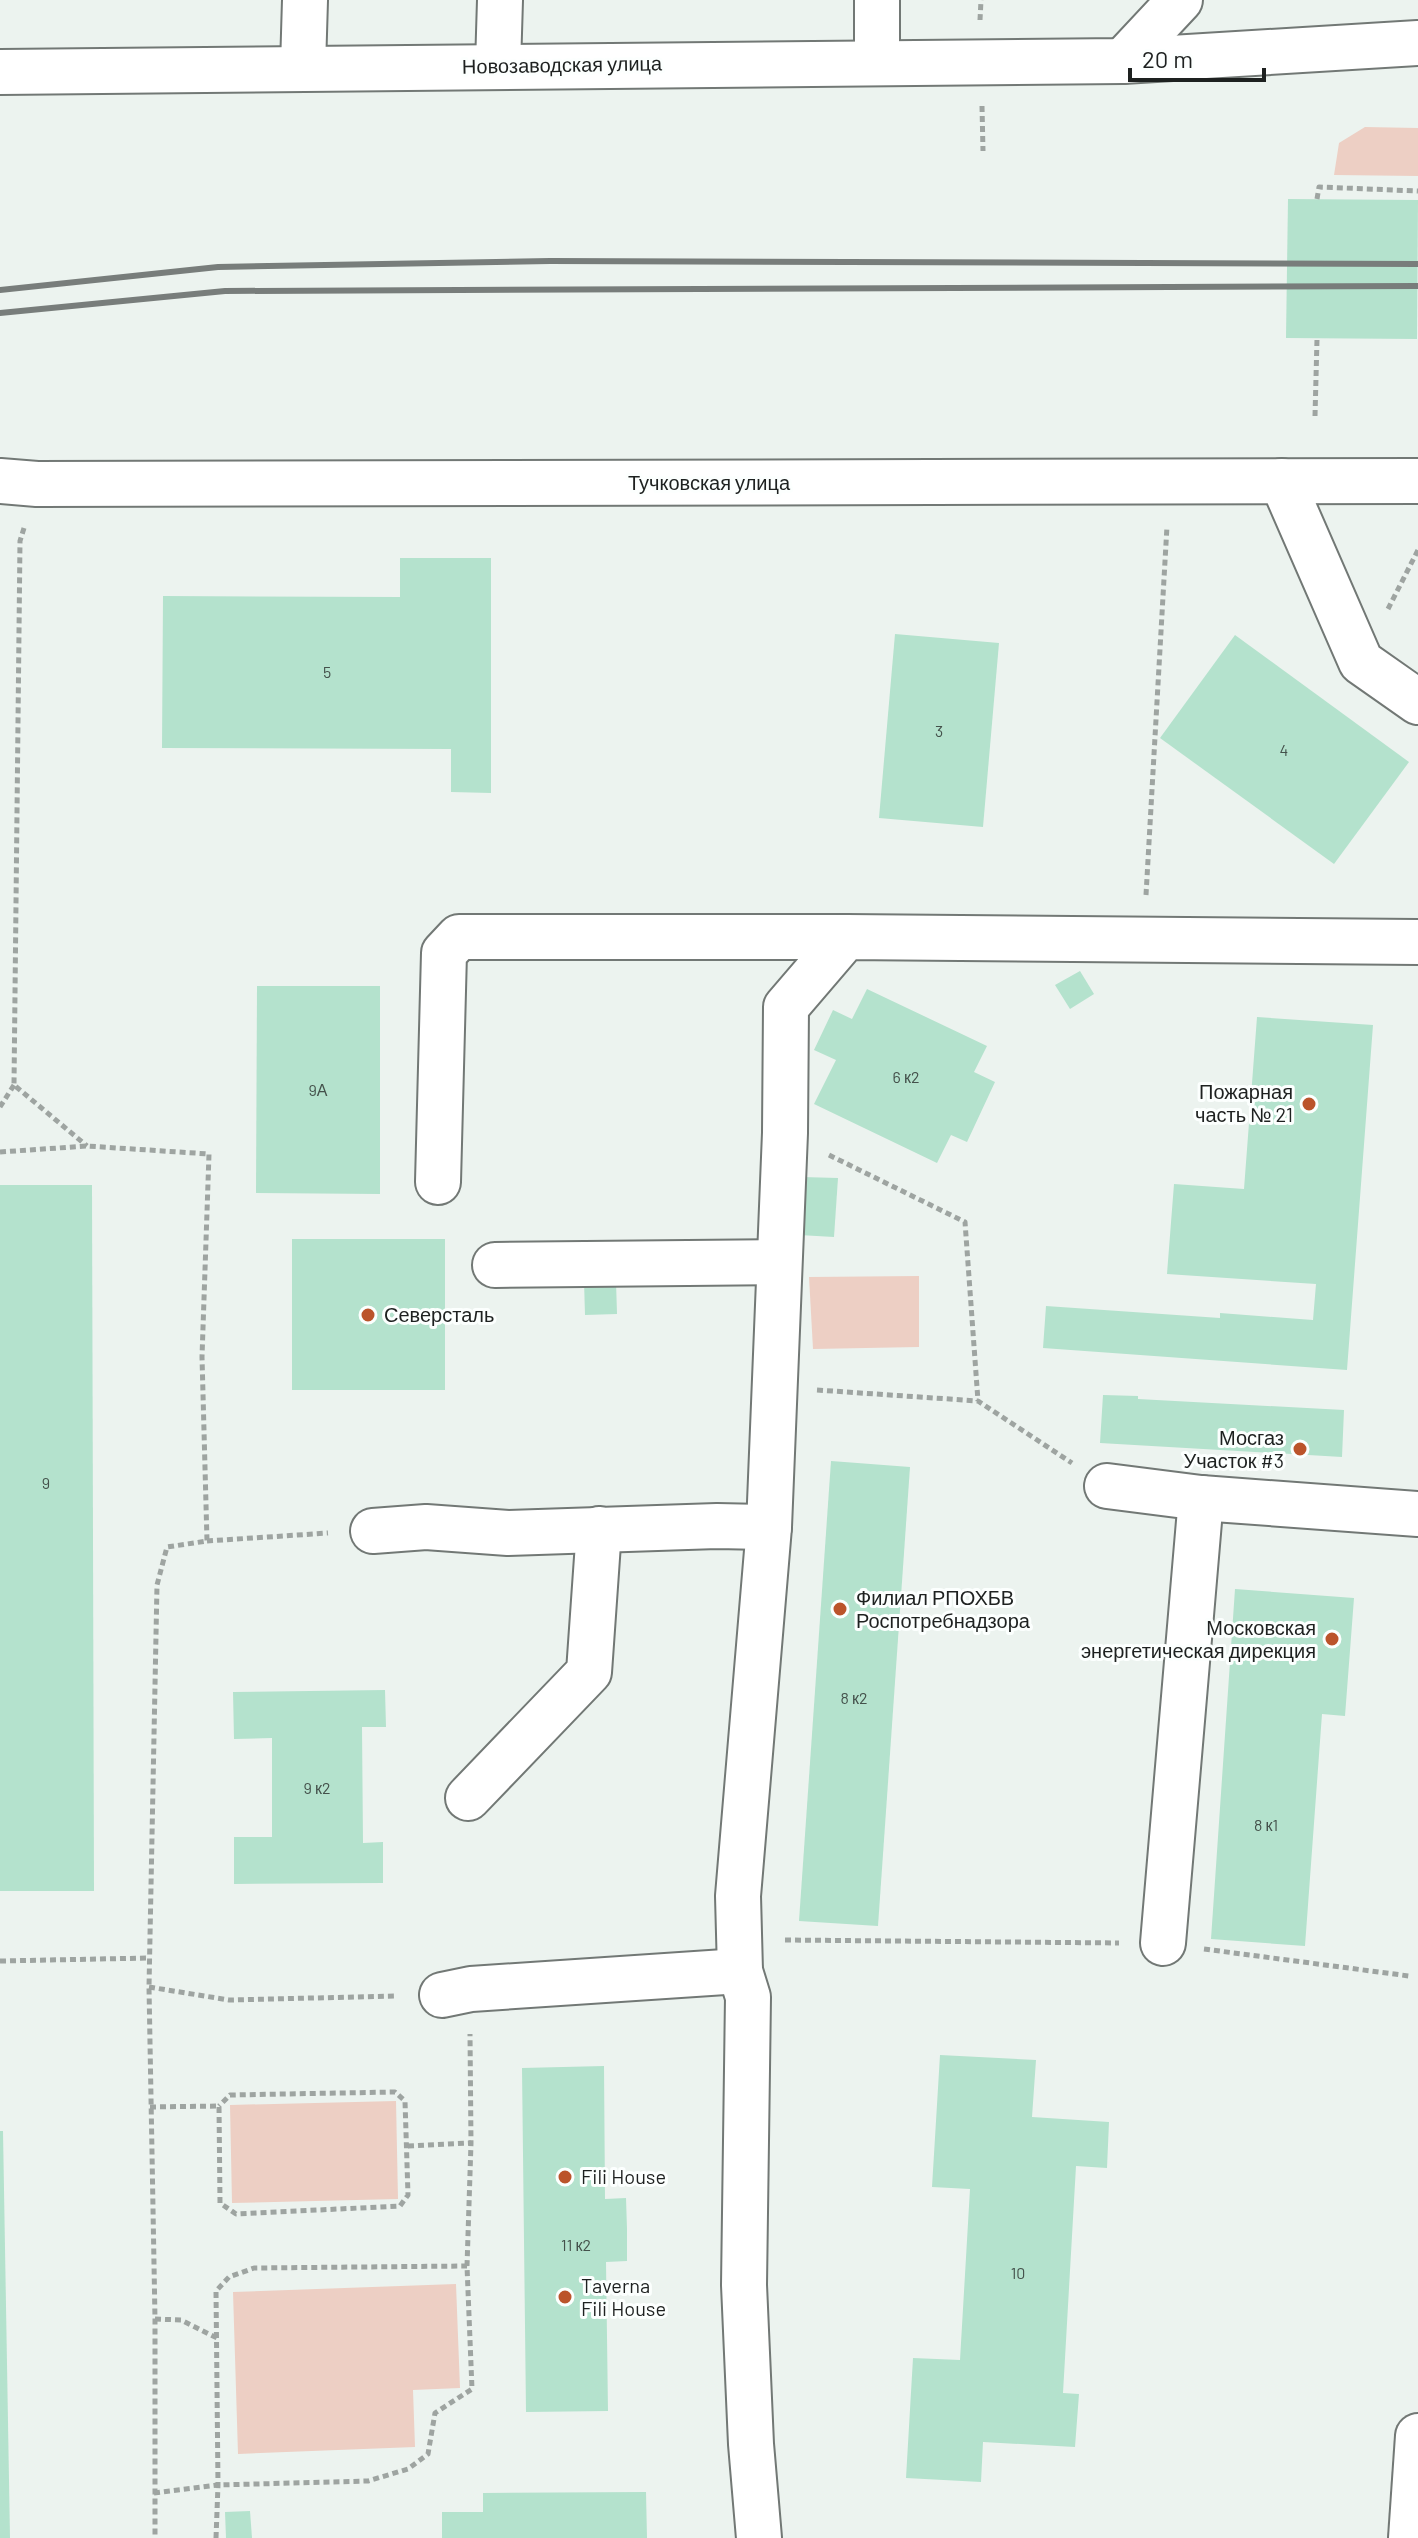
<svg xmlns="http://www.w3.org/2000/svg" width="1418" height="2538" font-family="Barlow,sans-serif">
<style>
.green{fill:#edcfc4}
.building{fill:#b4e2cd}
.lines{fill:none;stroke-linecap:round;stroke-linejoin:round}
.minor-casing{stroke:#727875;stroke-width:48}
.path{stroke:#9ea4a1;stroke-width:5;stroke-dasharray:6 4;stroke-linecap:butt}
.minor{stroke:#fff;stroke-width:44}
.rail{stroke:#787d7b;stroke-width:6}
.poi-dot{fill:#bb542b;stroke:#fcfffe;stroke-width:3}
.labels{text-anchor:middle;stroke-width:6;stroke-linejoin:round;paint-order:stroke}
.number-label{font-size:16px;fill:#44514b}
.street-label{font-size:20px;fill:#1e2120;stroke:#fcfffe}
.poi-label{font-size:20px;fill:#1e2120;stroke:#fcfffe;text-anchor:start}
</style>
<rect width="100%" height="100%" fill="#ecf3ef"/>
<!-- green -->
<g class="green">
<path d="M1365 127 1418 128V176L1334 175 1339 143Z"/>
<path d="M919 1276V1347L813 1349 809 1277Z"/>
<path d="M396 2101 398 2199 232 2203 230 2105Z"/>
<path d="M456 2284 460 2388 413 2390 415 2447 238 2454 233 2292Z"/>
</g>
<!-- building -->
<g class="building">
<path d="M1288 199 1418 200 1417 339 1286 338Z"/>
<path d="M400 558H491V793L451 792V749L162 748 163 596 400 597Z"/>
<path d="M895 634 999 643 983 827 879 818Z"/>
<path d="M1235 635 1409 762 1334 864 1160 738Z"/>
<path d="M1080 971 1094 994 1070 1009 1055 985Z"/>
<path d="M257 986H380V1194L256 1193Z"/>
<path d="M867 989 987 1046 974 1072 995 1082 967 1142 951 1135 937 1163 814 1104 836 1060 814 1050 833 1010 852 1019Z"/>
<path d="M1257 1017 1373 1025 1347 1370 1043 1348 1046 1306 1220 1318V1313L1313 1320 1316 1284 1167 1274 1174 1184 1244 1189Z"/>
<path d="M802 1177 838 1178 834 1237 799 1235Z"/>
<path d="M0 1185H92L94 1891H0Z"/>
<rect x="292" y="1239" width="153" height="151"/>
<path d="M584 1281H616L617 1314 585 1315Z"/>
<path d="M1103 1395 1138 1396V1399L1344 1410 1342 1457 1100 1443Z"/>
<path d="M831 1461 910 1467 878 1926 799 1921Z"/>
<path d="M1235 1589 1354 1598 1345 1716 1322 1714 1305 1946 1211 1939Z"/>
<path d="M385 1690 386 1727H362L363 1843 383 1842V1883L234 1884V1837H272V1738L234 1739 233 1692Z"/>
<path d="M940 2055 1036 2060 1032 2117 1109 2122 1107 2168 1076 2166 1063 2393 1079 2394 1075 2447 983 2442 981 2482 906 2478 913 2358 960 2360 970 2189 932 2187Z"/>
<path d="M604 2066 605 2199 626 2198 627 2229V2261L606 2262 608 2411 526 2412 522 2068Z"/>
<path d="M0 2131H3L10 2538H0Z"/>
<path d="M646 2492 647 2538H442V2512H483V2493Z"/>
<path d="M250 2511 252 2538H226L225 2512Z"/>
</g>
<g class="lines">
<defs>
<g id="minor">
<path d="M1123 61 1180 0"/>
<path d="M877 62V0"/>
<path d="M498 66 500 0"/>
<path d="M303 67 305 0"/>
<path d="M0 72 1123 61 1418 43"/>
<path d="M0 481 37 484 1418 481"/>
<path d="M1282 481 1361 662 1418 702"/>
<path d="M438 1182 444 953 459 937H846"/>
<path d="M495 1265 779 1262"/>
<path d="M1107 1486 1201 1498 1418 1514"/>
<path d="M373 1531 426 1527 508 1533 717 1526 769 1527"/>
<path d="M468 1798 589 1672 599 1529"/>
<path d="M1163 1943 1201 1498"/>
<path d="M442 1995 471 1989 740 1971"/>
<path d="M759 2538 751 2444 744 2285 748 1997 740 1971 738 1896 769 1527 785 1133 786 1007 846 937 1418 942"/>
<path d="M1411 2538 1418 2436"/>
</g>
</defs>
<!-- minor casing -->
<use href="#minor" class="minor-casing"/>
<!-- path -->
<g class="path">
<path d="M980 20 981 0"/>
<path d="M982 106 983 151"/>
<path d="M1317 199 1319 187 1418 191"/>
<path d="M1315 416 1317 339"/>
<path d="M24 528 20 541 14 1085 87 1146"/>
<path d="M1388 609 1418 550"/>
<path d="M1146 895 1167 526"/>
<path d="M0 1107 14 1085"/>
<path d="M0 1152 87 1146 209 1154 202 1357 207 1541 167 1547 157 1585 149 1987 155 2319V2538"/>
<path d="M829 1155 965 1222 978 1401"/>
<path d="M817 1390 978 1401 1072 1463"/>
<path d="M207 1541 328 1533"/>
<path d="M785 1940 1119 1943"/>
<path d="M1204 1949 1409 1976"/>
<path d="M0 1961 149 1958"/>
<path d="M149 1987 229 2000 397 1996"/>
<path d="M150 2107 219 2106 220 2203 236 2214 400 2206 408 2195 405 2101 395 2092 230 2095 219 2106"/>
<path d="M408 2146 471 2143"/>
<path d="M155 2319 181 2320 217 2338"/>
<path d="M154 2493 218 2485 368 2481 408 2469 428 2454 435 2413 472 2389 467 2266 471 2143 470 2034"/>
<path d="M216 2538 218 2485 216 2291 229 2277 254 2268 467 2266"/>
</g>
<!-- minor -->
<use href="#minor" class="minor"/>
<!-- rail -->
<g class="rail">
<path d="M0 290 218 267 550 261 1418 264"/>
<path d="M0 313 225 291 1418 286"/>
</g>
</g>
<!-- markers -->
<g class="poi-dot">
<circle cx="1309" cy="1104" r="8"/>
<circle cx="368" cy="1315" r="8"/>
<circle cx="1300" cy="1449" r="8"/>
<circle cx="840" cy="1609" r="8"/>
<circle cx="1332" cy="1639" r="8"/>
<circle cx="565" cy="2177" r="8"/>
<circle cx="565" cy="2297" r="8"/>
</g>
<g class="labels">
<!-- number labels -->
<g class="number-label">
<text x="327" y="678">5</text>
<text x="939" y="737">3</text>
<text x="1284" y="756">4</text>
<text x="906" y="1083">6 к2</text>
<text x="318" y="1096">9А</text>
<text x="46" y="1489">9</text>
<text x="854" y="1704">8 к2</text>
<text x="317" y="1794">9 к2</text>
<text x="1266" y="1831">8 к1</text>
<text x="576" y="2251">11 к2</text>
<text x="1018" y="2279">10</text>
</g>
<!-- street labels -->
<g class="street-label">
<text transform="translate(562 65) rotate(-1)" y="7">Новозаводская улица</text>
<text x="709" y="490">Тучковская улица</text>
</g>
<!-- poi labels -->
<g class="poi-label">
<text x="1293" y="1099" text-anchor="end">Пожарная<tspan x="1293" dy="23">часть № 21</tspan></text>
<text x="384" y="1322">Северсталь</text>
<text x="1284" y="1445" text-anchor="end">Мосгаз<tspan x="1284" dy="23">Участок #3</tspan></text>
<text x="856" y="1605">Филиал РПОХБВ<tspan x="856" dy="23">Роспотребнадзора</tspan></text>
<text x="1316" y="1635" text-anchor="end">Московская<tspan x="1316" dy="23">энергетическая дирекция</tspan></text>
<text x="581" y="2184">Fili House</text>
<text x="581" y="2293">Taverna<tspan x="581" dy="23">Fili House</tspan></text>
</g>
</g>
<!-- scale -->
<path d="M1130 68v12h134v-12" fill="none" stroke="#1e2120" stroke-width="4"/>
<text x="1142" y="68" font-size="24" fill="#1e2120" stroke="#fcfffe" stroke-width="6" paint-order="stroke">20 m</text>
</svg>
